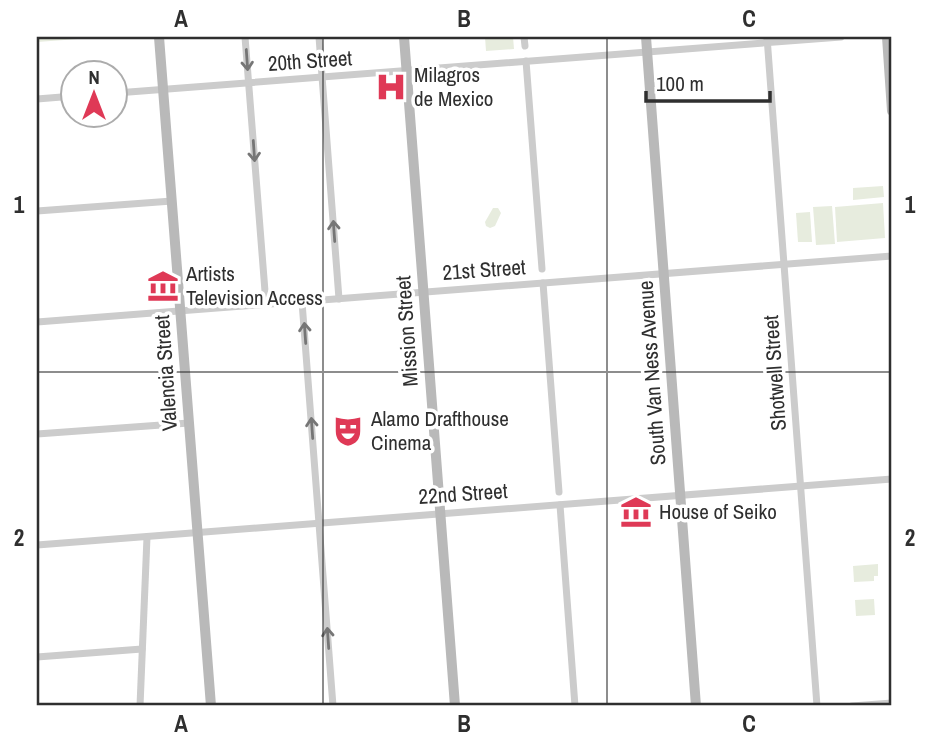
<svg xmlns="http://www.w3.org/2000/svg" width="929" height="743" font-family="'Archivo Narrow',sans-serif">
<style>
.green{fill:#e7ecde}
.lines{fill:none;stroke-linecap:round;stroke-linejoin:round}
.street{stroke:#ccc;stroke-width:7}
.secondary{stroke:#b9b9b9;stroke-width:10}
.oneway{stroke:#767676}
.grid{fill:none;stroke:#2f2f2f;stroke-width:2;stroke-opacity:0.55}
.labels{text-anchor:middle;stroke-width:7;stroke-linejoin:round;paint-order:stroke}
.street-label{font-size:21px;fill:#2f2f2f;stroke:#fff}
.poi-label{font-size:21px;fill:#2f2f2f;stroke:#fff;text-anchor:start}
.neatline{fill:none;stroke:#2f2f2f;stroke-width:2.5}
.grid-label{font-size:23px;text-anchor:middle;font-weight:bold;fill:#2f2f2f}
</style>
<rect width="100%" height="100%" fill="#fff"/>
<!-- green -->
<g class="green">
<path d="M37 37H105L37 42Z"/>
<path d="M485 37H513L514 49 486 51Z"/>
<path d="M883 186 884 197 853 200V188Z"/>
<path d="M883 203 885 238 837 242 835 207Z"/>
<path d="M832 206 835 244 816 245 813 207Z"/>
<path d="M493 208H498L501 213 495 226 490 228 486 226 485 222Z"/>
<path d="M810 212 812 242H798L796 213Z"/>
<path d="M878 564V576H874V581L854 582 853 566Z"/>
<path d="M874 599 875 615 856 616 855 600Z"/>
</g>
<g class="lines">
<!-- street -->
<g class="street">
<path d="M245 37 266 304"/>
<path d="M319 37 339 299"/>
<path d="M524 37 525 46"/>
<path d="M767 37 817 706"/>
<path d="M526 61 542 269"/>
<path d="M116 93 841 37"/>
<path d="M37 99 74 96"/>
<path d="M37 211 172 201"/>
<path d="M543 283 559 492"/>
<path d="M302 302 333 706"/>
<path d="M37 322 892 256"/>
<path d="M37 434 189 423"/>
<path d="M560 505 575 706"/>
<path d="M37 545 892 479"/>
<path d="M37 657 142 649"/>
<path d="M140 706 147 537"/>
<path d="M852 706 892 703"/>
</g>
<!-- secondary -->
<g class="secondary">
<path d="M159 37 211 706"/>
<path d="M404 37 455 706"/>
<path d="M646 37 696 706"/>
<path d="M887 37 892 111"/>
</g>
</g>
<!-- one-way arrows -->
<defs><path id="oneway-shaft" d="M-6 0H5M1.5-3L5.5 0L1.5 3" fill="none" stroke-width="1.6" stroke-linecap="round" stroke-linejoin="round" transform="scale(1.75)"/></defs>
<g class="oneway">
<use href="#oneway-shaft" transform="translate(247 60) rotate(86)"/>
<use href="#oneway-shaft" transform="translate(254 151) rotate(86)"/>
<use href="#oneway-shaft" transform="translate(334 231) rotate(-94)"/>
<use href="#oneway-shaft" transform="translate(305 333) rotate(-94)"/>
<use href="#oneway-shaft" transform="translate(312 428) rotate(-94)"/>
<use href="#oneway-shaft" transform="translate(328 638) rotate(-94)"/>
</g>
<!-- grid -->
<path class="grid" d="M323 37V706M607 37V706M37 372H892"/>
<!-- icons -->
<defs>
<symbol id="hospital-bare" viewBox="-9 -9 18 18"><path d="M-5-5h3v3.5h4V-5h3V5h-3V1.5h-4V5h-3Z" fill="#df3956" stroke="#fff" stroke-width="2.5" paint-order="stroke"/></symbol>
<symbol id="museum-bare" viewBox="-9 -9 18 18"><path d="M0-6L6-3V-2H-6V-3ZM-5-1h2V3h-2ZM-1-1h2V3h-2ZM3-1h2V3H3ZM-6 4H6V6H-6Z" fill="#df3956" stroke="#fff" stroke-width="2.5" paint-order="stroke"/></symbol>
<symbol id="theatre-bare" viewBox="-9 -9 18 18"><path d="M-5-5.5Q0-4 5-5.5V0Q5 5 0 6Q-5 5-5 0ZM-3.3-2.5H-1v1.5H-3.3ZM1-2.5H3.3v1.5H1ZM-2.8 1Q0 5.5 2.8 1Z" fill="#df3956" stroke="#fff" stroke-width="2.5" paint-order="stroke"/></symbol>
</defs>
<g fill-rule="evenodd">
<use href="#hospital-bare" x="369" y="65" width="44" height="44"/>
<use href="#museum-bare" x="141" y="264" width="44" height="44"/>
<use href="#theatre-bare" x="326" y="409" width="44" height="44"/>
<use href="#museum-bare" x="614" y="490" width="44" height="44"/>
</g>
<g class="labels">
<!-- street labels -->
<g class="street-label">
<text transform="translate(310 61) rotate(-4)" y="7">20th Street</text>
<text transform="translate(484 270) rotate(-4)" y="7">21st Street</text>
<text transform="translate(407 331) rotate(-94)" y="7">Mission Street</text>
<text transform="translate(166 373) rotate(-94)" y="7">Valencia Street</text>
<text transform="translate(652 373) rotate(-94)" y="7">South Van Ness Avenue</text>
<text transform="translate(775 373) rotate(-94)" y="7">Shotwell Street</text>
<text transform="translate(463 494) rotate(-4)" y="7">22nd Street</text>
</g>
<!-- poi labels -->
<g class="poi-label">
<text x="414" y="82">Milagros<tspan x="414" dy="24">de Mexico</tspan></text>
<text x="186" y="281">Artists<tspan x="186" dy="24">Television Access</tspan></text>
<text x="371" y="426">Alamo Drafthouse<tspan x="371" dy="24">Cinema</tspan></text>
<text x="659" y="519">House of Seiko</text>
</g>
</g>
<!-- border -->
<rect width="929" height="743" fill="none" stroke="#ffffff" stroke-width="77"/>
<!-- north arrow -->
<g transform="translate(94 94)"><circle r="33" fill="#ffffff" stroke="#acacac" stroke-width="2"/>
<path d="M0-5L12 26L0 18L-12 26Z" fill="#df3956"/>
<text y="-10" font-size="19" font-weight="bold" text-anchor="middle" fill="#2f2f2f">N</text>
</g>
<!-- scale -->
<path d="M646 91v10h124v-10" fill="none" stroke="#2f2f2f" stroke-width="3.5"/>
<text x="656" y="91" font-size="21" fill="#2f2f2f" stroke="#ffffff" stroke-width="5" paint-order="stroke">100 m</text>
<rect x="38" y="38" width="852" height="666" class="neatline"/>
<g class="grid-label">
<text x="181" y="27">A</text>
<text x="464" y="27">B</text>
<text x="749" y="27">C</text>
<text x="19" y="213">1</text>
<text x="910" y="213">1</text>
<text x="19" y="546">2</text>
<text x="910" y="546">2</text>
<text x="181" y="732">A</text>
<text x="464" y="732">B</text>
<text x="749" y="732">C</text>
</g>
</svg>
